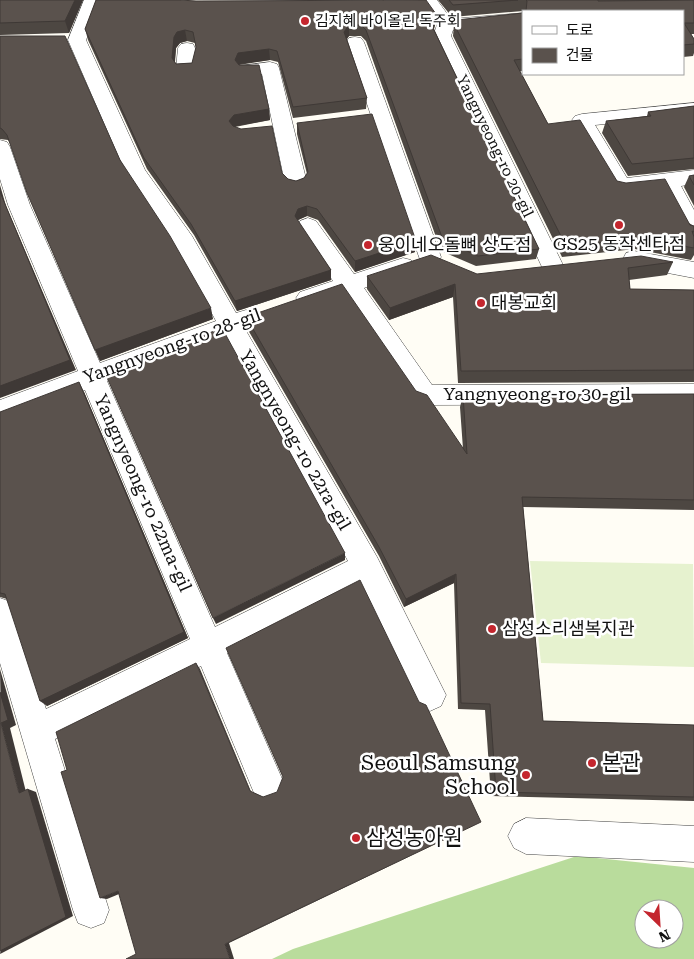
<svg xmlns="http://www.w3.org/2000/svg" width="694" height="959" font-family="'Roboto Serif','Noto Sans KR',serif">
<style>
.forest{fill:#b9dc9c;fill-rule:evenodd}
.pitch{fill:#e6f2cf}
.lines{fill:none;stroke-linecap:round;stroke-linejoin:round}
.minor-casing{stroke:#444;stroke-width:1}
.minor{fill:#fff;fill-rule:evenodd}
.wall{fill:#4d4742;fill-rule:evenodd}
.shaded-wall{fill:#3f3936}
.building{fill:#5a524d;stroke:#3f3936;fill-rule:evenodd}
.poi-dot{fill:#c4262e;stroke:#fff;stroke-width:2}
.labels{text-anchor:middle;stroke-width:5;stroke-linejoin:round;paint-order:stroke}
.far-poi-label{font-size:15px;fill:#111;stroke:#fff;text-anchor:start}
.far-street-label{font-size:15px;fill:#111;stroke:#fff}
.poi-label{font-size:18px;fill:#111;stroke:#fff;text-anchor:start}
.street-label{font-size:18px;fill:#111;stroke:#fff}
.near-poi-label{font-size:21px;fill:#111;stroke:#fff;text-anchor:start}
</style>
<rect width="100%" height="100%" fill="#fffdf5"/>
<!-- forest -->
<path class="forest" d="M577 856 694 868V959H272L293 949ZM644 909H674V939H644Z"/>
<!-- pitch -->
<path class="pitch" d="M530 561 693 564 694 667 541 663Z"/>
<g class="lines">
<defs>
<g id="minor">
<path d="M84 0H102L86 40 145 170 192 236 236 313 246 310 255 313 258 319 255 325 245 329 377 557 446 695 441 706 430 711 419 706 361 585 227 653 283 781 278 793 266 798 254 793 201 666 55 739 109 910 104 923 91 928 78 923 73 910 0 663V598L11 602 15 612 46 709 190 639 85 390 0 422V400L78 371 8 205 0 179V140L7 142 10 147 30 205 100 363 216 321 175 246 125 171 68 40ZM225 337 348 561 215 627 107 381Z"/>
<path d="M384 0H437L451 19 523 13V23L453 30 451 36 564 267 561 273 553 275 545 273 542 267 433 36 437 25 425 8 385 7 382 3Z"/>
<path d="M355 37 361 38 364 42 441 257 438 263 430 265 422 263 419 257 346 42 349 38Z"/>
<path d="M187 43 193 44C198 51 196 66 192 73H178L176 69 178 48 181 44Z"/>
<path d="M270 62 277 64 279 68 307 183 303 188 296 190 289 188 285 183 262 74H240L238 70 240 66Z"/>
<path d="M694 103V115L595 125 627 178 694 170V184L681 186 694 210V238L686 235 661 188 621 193 613 191 572 120 575 116 582 114Z"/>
<path d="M308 218 316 221 354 274 403 258 411 260 414 266 411 272 364 288 432 385 694 384V404L425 405 416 402 343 295 308 307 300 304 296 298 300 292 333 281 297 226 300 221Z"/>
<path d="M634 251 694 262V278L626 265 623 259 626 253Z"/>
<path d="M526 818 694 826V862L526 854 514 848 508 836 514 824Z"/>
</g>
</defs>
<!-- minor casing -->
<use href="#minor" class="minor-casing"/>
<!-- minor -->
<use href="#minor" class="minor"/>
</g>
<!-- wall -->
<g class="wall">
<path d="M0 0H83L69 33 0 35Z"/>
<path d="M96 0 435 25 434 29 539 249 536 259 476 266 441 251 366 41 361 36H349L347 39 367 98 366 109 293 118 278 62 270 60 239 65 269 109 270 120 235 127 282 173 288 179 296 181 304 178 307 174 297 134V123L415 252 355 272 318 220 307 216 298 220V221L331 270V280L237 311 194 235 147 169 88 40 85 29ZM187 41 195 43 196 48 192 63 176 64 175 62 176 48 180 43Z"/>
<path d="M438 0H694V34H691L694 39V53L693 56 683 57V11H523L452 17Z"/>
<path d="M523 13V71H520L548 124 617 181 694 226V255L691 260 635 249 562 257 453 36 454 24Z"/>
<path d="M0 36 120 160 213 319 100 361 10 143 8 140 0 139Z"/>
<path d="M694 106V169L628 176 602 133 606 121 647 116 648 112Z"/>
<path d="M694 175V206L684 187 689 176Z"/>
<path d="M673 262 667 275 629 280 630 289 694 290V382L458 383 453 297 389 320 367 289V276L477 274Z"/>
<path d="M246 317 416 391 463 449 460 407 463 395 694 394V510L523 507 543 721 694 725V801L491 796 485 710 458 709 454 583 404 607 379 556 248 330Z"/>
<path d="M84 392 188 638 47 706 7 599 0 597V412Z"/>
</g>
<!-- shaded-wall -->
<g class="shaded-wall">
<path d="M75 0H83L69 33 65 21Z"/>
<path d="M436 14 435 25 431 37 432 26Z"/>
<path d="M349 25V36L344 43V32Z"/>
<path d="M185 30 187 41 180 43 176 48 174 69 172 58 174 37 177 32Z"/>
<path d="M269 49 270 60 240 64 236 71 235 60 238 53Z"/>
<path d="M269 109 270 120 236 126 231 132 229 121 234 115Z"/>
<path d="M0 185 6 206 76 370 0 398Z"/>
<path d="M307 206V216L298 220 295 227V216L298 209Z"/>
<path d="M416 241 415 252 355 272V261Z"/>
<path d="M331 270V280L237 311 235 301Z"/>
<path d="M455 284 453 297 389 320 390 308Z"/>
<path d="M211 308 213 319 100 361 95 350Z"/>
<path d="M79 382 84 392 188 638 47 706 40 701Z"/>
<path d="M345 553V560L216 624 213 618Z"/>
<path d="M456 574 454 583 404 607 406 599Z"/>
<path d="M196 663 200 669 252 794 250 791Z"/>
<path d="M0 669 16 725 10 728 27 796 19 793 1 723Z"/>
<path d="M28 789 36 792 73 916 2 953 0 954Z"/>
<path d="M481 822 229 943 234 959H230L225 944Z"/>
<path d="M118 891 124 892 107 899 100 898Z"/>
</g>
<!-- building -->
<g class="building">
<path d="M0 0H75L65 21 0 23Z"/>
<path d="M96 0H180L196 1 426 0 436 14 432 26 539 249 478 256 443 240 366 30 361 25H349L344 32 367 98 293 107 277 51 269 49 238 53 235 60 239 65H259L269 109 234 115 229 121 233 126 241 129 272 126 282 173 288 179 296 181 304 178 308 172 297 123 372 114 416 241 355 261 317 209 307 206 298 209 295 216 331 270 235 301 191 224 144 158 85 29ZM185 30 193 32 196 47 192 63 176 64 172 58 174 37 177 32Z"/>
<path d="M449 0H518L453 5Z"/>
<path d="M526 0H598V1L694 0V23H684L694 39V44L683 45V11H526L527 1Z"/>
<path d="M523 13V59L514 60 548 124 580 120 617 181 626 183 665 179 690 225 694 226V232L692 231 694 237V248L640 238 566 246 454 24 456 20Z"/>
<path d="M0 36H65L120 160 170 236 211 308 95 350 27 193 7 135 2 129 0 128Z"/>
<path d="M694 106V158L632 164 606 121 651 116 648 112Z"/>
<path d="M694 175V185L689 176Z"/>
<path d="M0 192 70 360 0 386Z"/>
<path d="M431 255 477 274 641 256 673 262 628 268 630 289 694 290V370L461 371 455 284 390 308 367 276Z"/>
<path d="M342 284 416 391 427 395 467 454 463 395 694 394V500L522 497 543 721 694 725V797L496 792 490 704 461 703 456 574 406 599 379 547 246 317Z"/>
<path d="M222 328 345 553 213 618 105 373Z"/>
<path d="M79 382 184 632 40 701 5 594 0 593V412Z"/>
<path d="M360 580 419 702 426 705 481 822 225 944 230 959H126L136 954 118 891 100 898 61 772 67 770 56 732 196 663 250 791 263 797 277 792 283 777 226 648Z"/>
<path d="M0 692 8 720 1 723 19 793 28 789 66 917 0 951Z"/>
</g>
<!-- markers -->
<g class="poi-dot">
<circle cx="305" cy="21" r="5"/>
<circle cx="619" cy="225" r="5"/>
<circle cx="368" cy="245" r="5"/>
<circle cx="481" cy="303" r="5"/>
<circle cx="492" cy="629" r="5"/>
<circle cx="592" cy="763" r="5"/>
<circle cx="526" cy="775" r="5"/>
<circle cx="356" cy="838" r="5"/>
</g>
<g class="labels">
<!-- far-poi labels -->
<g class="far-poi-label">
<text x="315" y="26">김지혜 바이올린 독주회</text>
</g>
<!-- far-street labels -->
<g class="far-street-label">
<text transform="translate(495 146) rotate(64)" y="5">Yangnyeong-ro 20-gil</text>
</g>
<!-- poi labels -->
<g class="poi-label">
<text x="619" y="250" text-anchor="middle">GS25 동작센타점</text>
<text x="378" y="251">웅이네오돌뼈 상도점</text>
<text x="491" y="309">대봉교회</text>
<text x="502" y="635">삼성소리샘복지관</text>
</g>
<!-- street labels -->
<g class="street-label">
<text transform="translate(172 346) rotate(-20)" y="6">Yangnyeong-ro 28-gil</text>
<text x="537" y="400">Yangnyeong-ro 30-gil</text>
<text transform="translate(295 440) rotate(60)" y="6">Yangnyeong-ro 22ra-gil</text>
<text transform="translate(143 493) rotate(66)" y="6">Yangnyeong-ro 22ma-gil</text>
</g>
<!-- near-poi labels -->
<g class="near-poi-label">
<text x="516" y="770" text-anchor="end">Seoul Samsung<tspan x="516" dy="24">School</tspan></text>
<text x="602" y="770">본관</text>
<text x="366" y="845">삼성농아원</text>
</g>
</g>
<!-- legend -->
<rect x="522" y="10" width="162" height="65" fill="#ffffff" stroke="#a0a0a0"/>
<rect x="532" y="26" width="25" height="8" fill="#ffffff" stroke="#a0a0a0"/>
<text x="566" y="35" font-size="15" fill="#111111">도로</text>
<rect x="532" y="48" width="25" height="15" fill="#5a524d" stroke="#a0a0a0"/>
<text x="566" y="60" font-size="15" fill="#111111">건물</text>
<!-- north arrow -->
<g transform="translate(659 924) rotate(155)"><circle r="24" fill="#ffffff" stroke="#a0a0a0"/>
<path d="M0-4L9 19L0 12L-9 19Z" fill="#c4262e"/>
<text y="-8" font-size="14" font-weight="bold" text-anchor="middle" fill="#111111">N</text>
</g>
</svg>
